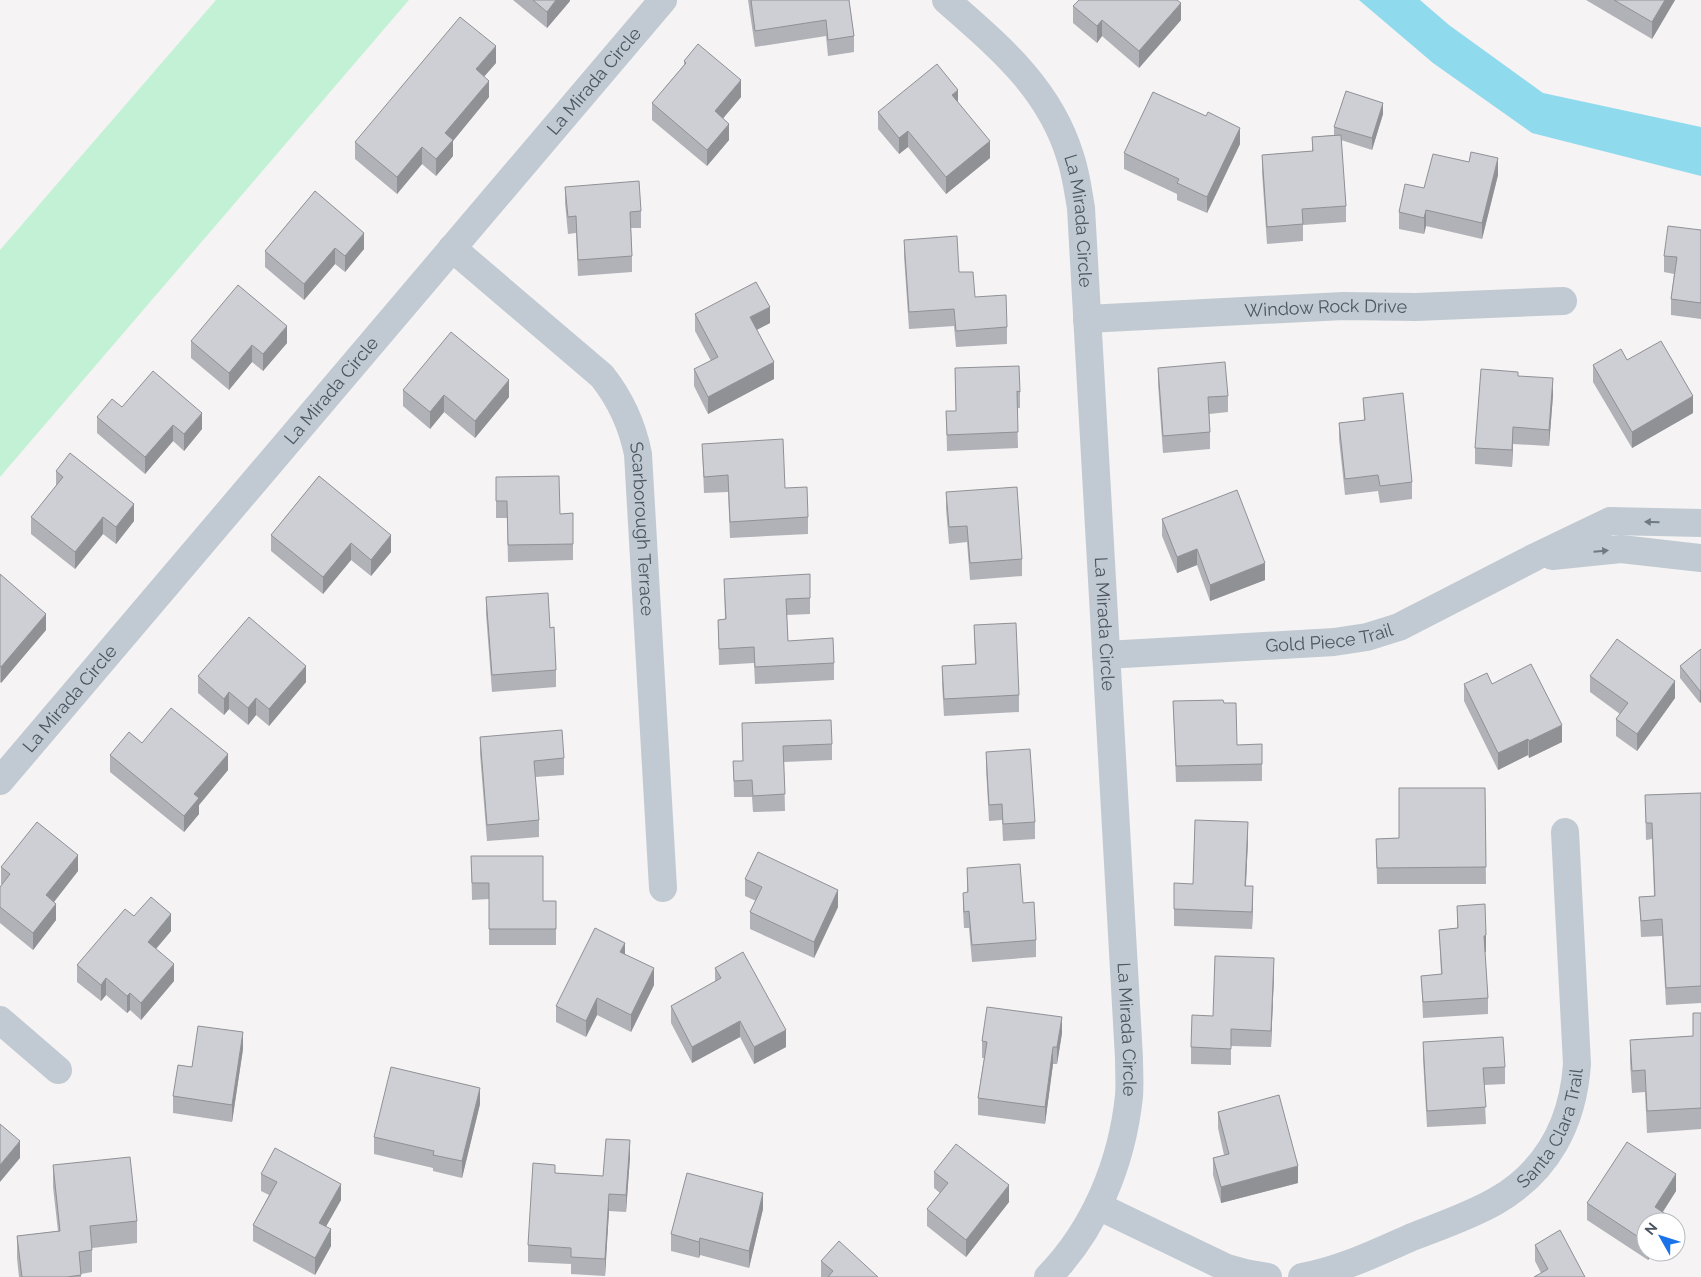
<svg xmlns="http://www.w3.org/2000/svg" width="1701" height="1277" font-family="Raleway,sans-serif">
<style>
.green{fill:#c3f1d5}
.water{fill:#90daee}
.lines{fill:none;stroke-linecap:round;stroke-linejoin:round}
.minor{stroke:#c1cad2;stroke-width:28}
.wall{fill:#b0b2b7}
.shaded-wall{fill:#909195}
.building{fill:#cdcfd5;stroke:#909195}
.oneway{fill:#6e7983}
.labels{text-anchor:middle;stroke-width:4.5;stroke-linejoin:round;paint-order:stroke}
.street-label{font-size:18px;fill:#4a5661;stroke:#fff}
</style>
<rect width="100%" height="100%" fill="#f5f3f3"/>
<!-- green -->
<path class="green" d="M216 0H409L0 477V250Z"/>
<!-- water -->
<path class="water" d="M1359 0H1420L1449 25 1543 93 1701 127V176L1532 133 1433 63Z"/>
<g class="lines">
<!-- minor -->
<g class="minor">
<path id="s1" d="M946 0C997 45 1049 87 1070 156 1076 173 1078 191 1081 208L1129 1058C1129 1070 1130 1083 1129 1096 1122 1163 1095 1229 1048 1277"/>
<path id="s2" d="M452 248 602 376C621 400 632 424 638 454L663 888"/>
<path id="s3" d="M1087 319 1343 306 1416 307 1563 301"/>
<path d="M1552 556 1621 549 1701 558"/>
<path id="s4" d="M1106 655 1334 642 1367 637 1399 627 1535 557 1610 521 1701 523"/>
<path id="s5" d="M0 781 663 0"/>
<path d="M0 1020 58 1070"/>
<path d="M1098 1206 1227 1268 1245 1273 1268 1277"/>
<path id="s6" d="M1302 1277C1341 1270 1376 1253 1412 1237 1440 1226 1470 1216 1496 1201 1548 1171 1573 1122 1577 1064L1565 832"/>
</g>
</g>
<!-- wall -->
<g class="wall">
<path d="M513 0H570V1L547 28Z"/>
<path d="M748 0H849L854 36V52L828 56 826 36 755 47Z"/>
<path d="M1586 0H1675L1652 39Z"/>
<path d="M1073 6 1181 20 1139 68 1102 36 1097 43 1073 23Z"/>
<path d="M684 61 741 97 723 118 729 140 707 166 652 120V103L684 65Z"/>
<path d="M496 63 484 76 489 97 453 141V156L436 176 422 164 397 194 355 159V142Z"/>
<path d="M958 102 990 158 946 194 908 147 899 154 878 129V112Z"/>
<path d="M1383 114 1372 150 1341 140 1346 206V222L1303 225V241L1267 244 1262 172V155L1312 151V137L1334 135V127Z"/>
<path d="M1240 144 1207 213 1177 200V194L1124 169V153Z"/>
<path d="M1469 162 1498 175 1482 239 1426 226 1424 234 1399 229V212L1424 188Z"/>
<path d="M565 187 641 211V228H631L632 256V272L578 276 576 233 568 234 565 203Z"/>
<path d="M315 191 364 249 345 272 335 264 304 300 265 267V251Z"/>
<path d="M1701 230V319L1671 315V299L1674 274 1664 272V256Z"/>
<path d="M904 240 959 272 975 297 1007 327V344L956 347 954 326 909 329 904 256Z"/>
<path d="M695 314 770 323 757 330 774 379 708 414 694 386V369L711 361 695 331Z"/>
<path d="M191 341 287 343 263 371 252 362 229 390 191 358Z"/>
<path d="M1627 360 1693 413 1632 448 1593 382V365Z"/>
<path d="M955 368 1020 392V408H1017L1018 448 947 451 946 411H956Z"/>
<path d="M1158 368 1228 396V412L1209 414 1210 432V449L1163 453 1158 384Z"/>
<path d="M403 390 509 397 475 438 444 412 430 429 403 406Z"/>
<path d="M1553 395 1549 446 1513 444 1512 467 1475 464V448Z"/>
<path d="M1363 398 1412 482V499L1380 503 1378 491 1345 495 1339 439V423L1364 420Z"/>
<path d="M122 407 202 429 184 451 173 441 145 474 97 433V417Z"/>
<path d="M702 444 785 488 808 517V534L730 538 728 492 704 493Z"/>
<path d="M56 471 134 521 116 544 103 534 75 569 31 534V517L56 486Z"/>
<path d="M319 476 391 552 371 576 351 560 323 594 271 551V535Z"/>
<path d="M496 477 560 514 573 513V560L508 562 507 518H496Z"/>
<path d="M946 492 1022 559V576L970 580 967 542 949 544 946 509Z"/>
<path d="M1162 519 1265 580 1210 601 1197 565 1177 573 1162 536Z"/>
<path d="M0 574 46 630 1 683 0 682Z"/>
<path d="M724 579 810 598V614L787 615 788 641 834 663V680L755 684 754 663 719 665 718 620 725 619Z"/>
<path d="M486 597 550 628 556 670V687L492 692 486 614Z"/>
<path d="M974 625 1019 695V712L944 716 942 683V666L975 664Z"/>
<path d="M1701 649 1700 703 1680 678V666Z"/>
<path d="M198 676 306 682 269 726 256 715 248 725 229 709 224 715 198 693Z"/>
<path d="M1590 676 1675 698 1637 751 1616 736V719L1620 714 1590 692Z"/>
<path d="M1464 684 1562 742 1529 758 1528 755 1498 770 1464 701Z"/>
<path d="M1173 701 1237 745 1262 744V781L1176 782Z"/>
<path d="M742 723 832 744V760L784 762 785 811 753 812 752 797H734L733 761H743Z"/>
<path d="M480 737 564 758V775L535 777 539 820V837L487 841 480 754Z"/>
<path d="M142 743 228 770 199 805V814L184 832 110 772V755Z"/>
<path d="M986 752 1035 822V839L1003 841 1002 820 989 821 986 769Z"/>
<path d="M1485 788 1486 884H1377L1376 839 1399 838Z"/>
<path d="M1701 793V1003L1666 1005 1662 936 1641 937 1639 897 1654 896 1652 839 1646 840 1645 795Z"/>
<path d="M1248 839 1246 886 1253 903 1252 929 1174 926V909L1193 884Z"/>
<path d="M471 856 543 901H556V945H489V899L472 900Z"/>
<path d="M1 867 78 871 54 902 56 920 33 950 0 923V887L2 884H1Z"/>
<path d="M967 868 1023 903 1036 940V957L972 962 969 928H964L963 910V893H967Z"/>
<path d="M745 879 838 907 814 958 750 929V912L756 901 745 896Z"/>
<path d="M1457 906 1486 952H1485L1488 998V1014L1423 1018 1421 976 1441 974 1439 930 1457 928Z"/>
<path d="M134 916 171 931 156 949 174 981 141 1020 130 1010 127 1013 106 995 101 1001 77 982V965Z"/>
<path d="M625 954 654 985 631 1032 597 1015 586 1037 556 1022V1006Z"/>
<path d="M715 968 786 1047 754 1064 740 1037 692 1063 671 1023V1006L715 982Z"/>
<path d="M1274 974 1271 1047 1231 1046V1065L1191 1064V1047Z"/>
<path d="M1693 1013H1701V1129L1647 1133 1645 1092 1632 1093 1630 1062V1040L1693 1036Z"/>
<path d="M1062 1033 1057 1064H1053L1045 1124 978 1115V1098L984 1058H982V1041Z"/>
<path d="M1423 1042 1505 1067V1084L1484 1085 1486 1124 1427 1127 1423 1059Z"/>
<path d="M243 1049 232 1122 173 1113V1096L192 1067Z"/>
<path d="M480 1104 462 1178 433 1171V1168L374 1154V1137Z"/>
<path d="M1218 1112 1298 1183 1221 1203 1213 1175V1158L1224 1155 1218 1128Z"/>
<path d="M630 1157 626 1212 609 1211 605 1276 571 1274V1264L528 1262V1245L555 1173 603 1176Z"/>
<path d="M53 1165 137 1221V1243L92 1248V1272L81 1274V1277H19L17 1258V1236L58 1231 53 1187Z"/>
<path d="M934 1172 1009 1202 966 1257 927 1226V1209L940 1193 934 1188Z"/>
<path d="M261 1174 341 1200 326 1226 331 1246 315 1275 253 1241V1225L269 1195 261 1191Z"/>
<path d="M1676 1191 1663 1212 1667 1222H1646V1252H1654L1648 1260 1587 1220V1203Z"/>
<path d="M763 1209 749 1268 700 1255 699 1258 671 1251V1234Z"/>
<path d="M1535 1245 1585 1277 1541 1273 1535 1261Z"/>
<path d="M821 1261 878 1277H821Z"/>
</g>
<!-- shaded-wall -->
<g class="shaded-wall">
<path d="M556 0H570V1L547 28V12Z"/>
<path d="M1665 0H1675L1652 39V22Z"/>
<path d="M1181 3V20L1139 68V51Z"/>
<path d="M1102 20V36L1097 43V26Z"/>
<path d="M496 46V63L476 86V69Z"/>
<path d="M741 80V97L715 128V111Z"/>
<path d="M489 81V97L453 141V156L436 176V159L445 133Z"/>
<path d="M958 90V107L952 95Z"/>
<path d="M1383 103V114L1372 150V138Z"/>
<path d="M729 124V140L707 166V150Z"/>
<path d="M1240 128V144L1207 213V197Z"/>
<path d="M908 131V147L899 154V138Z"/>
<path d="M990 141V158L946 194V177Z"/>
<path d="M422 147V164L397 194V177Z"/>
<path d="M1498 158V175L1482 239V223Z"/>
<path d="M1426 210V226L1424 234V218Z"/>
<path d="M364 233V249L345 272V256Z"/>
<path d="M335 248V264L304 300V284Z"/>
<path d="M770 307V323L750 333V317Z"/>
<path d="M287 326V343L263 371V354Z"/>
<path d="M252 345V362L229 390V373Z"/>
<path d="M774 362V379L708 414V397Z"/>
<path d="M1553 378V395L1549 446V430Z"/>
<path d="M509 380V397L475 438V421Z"/>
<path d="M444 395V412L430 429V412Z"/>
<path d="M1693 396V413L1632 448V432Z"/>
<path d="M202 413V429L184 451V434Z"/>
<path d="M173 425V441L145 474V457Z"/>
<path d="M1513 427V444L1512 467V450Z"/>
<path d="M134 504V521L116 544V527Z"/>
<path d="M103 517V534L75 569V552Z"/>
<path d="M391 535V552L371 576V560Z"/>
<path d="M351 543V560L323 594V577Z"/>
<path d="M1197 549V565L1177 573V557Z"/>
<path d="M1265 563V580L1210 601V585Z"/>
<path d="M46 614V630L1 683V667Z"/>
<path d="M306 666V682L269 726V709Z"/>
<path d="M1675 681V698L1637 751V734Z"/>
<path d="M1700 691H1701V702L1700 703Z"/>
<path d="M229 692V709L224 715V699Z"/>
<path d="M256 698V715L248 725V708Z"/>
<path d="M1562 725V742L1529 758V741Z"/>
<path d="M1528 739V755L1498 770V753Z"/>
<path d="M228 754V770L199 805V814L184 832V816L194 794Z"/>
<path d="M1248 822V839L1245 903V886Z"/>
<path d="M78 855V871L46 912V895Z"/>
<path d="M1253 886V903L1252 929V912Z"/>
<path d="M838 890V907L814 958V942Z"/>
<path d="M56 904V920L33 950V933Z"/>
<path d="M171 914V931L148 958V942Z"/>
<path d="M1486 935V952H1484V936Z"/>
<path d="M625 943V960L620 952Z"/>
<path d="M1274 958V974L1271 1047V1031Z"/>
<path d="M174 964V981L141 1020V1003Z"/>
<path d="M654 968V985L631 1032V1015Z"/>
<path d="M106 978V995L101 1001V985Z"/>
<path d="M130 993V1010L127 1013V996Z"/>
<path d="M597 998V1015L586 1037V1021Z"/>
<path d="M1062 1017V1033L1057 1064V1047Z"/>
<path d="M740 1021V1037L692 1063V1047Z"/>
<path d="M786 1030V1047L754 1064V1047Z"/>
<path d="M243 1032V1049L232 1122V1105Z"/>
<path d="M1053 1047V1064L1045 1124V1107Z"/>
<path d="M480 1088V1104L462 1178V1161Z"/>
<path d="M630 1140V1157L626 1212V1195Z"/>
<path d="M20 1141V1158L0 1182V1165Z"/>
<path d="M1298 1166V1183L1221 1203V1187Z"/>
<path d="M1676 1174V1191L1656 1222 1655 1207Z"/>
<path d="M341 1184V1200L319 1239V1223Z"/>
<path d="M1009 1185V1202L966 1257V1240Z"/>
<path d="M763 1193V1209L749 1268V1251Z"/>
<path d="M609 1194V1211L605 1276V1259Z"/>
<path d="M1667 1215V1222H1662Z"/>
<path d="M331 1229V1246L315 1275V1258Z"/>
<path d="M700 1238V1255L699 1258V1242Z"/>
<path d="M1648 1252H1654L1648 1260Z"/>
</g>
<!-- building -->
<g class="building">
<path d="M533 0H556L547 12Z"/>
<path d="M751 0H849L854 36 828 40 826 20 755 31Z"/>
<path d="M1079 0H1177L1181 3 1139 51 1102 20 1097 26 1073 6Z"/>
<path d="M1614 0H1665L1652 22Z"/>
<path d="M460 17 496 46 476 69 489 81 445 133 453 140 436 159 422 147 397 177 355 142Z"/>
<path d="M698 44 741 80 715 111 729 124 707 150 652 103 686 63 684 61Z"/>
<path d="M937 64 958 90 952 95 990 141 946 177 908 131 899 138 878 112Z"/>
<path d="M1346 91 1383 103 1372 138 1334 127Z"/>
<path d="M1153 92 1206 116 1208 112 1240 128 1207 197 1177 183 1179 179 1124 153Z"/>
<path d="M1341 135 1346 206 1302 209 1303 224 1267 227 1262 155 1313 151 1312 137Z"/>
<path d="M1471 152 1498 158 1482 223 1426 210 1424 218 1399 212 1405 184 1424 188 1433 154 1469 162Z"/>
<path d="M639 181 641 211 630 212 632 256 578 260 576 216 568 217 565 187Z"/>
<path d="M315 191 364 233 345 256 335 248 304 284 265 251Z"/>
<path d="M1668 226 1701 230V303L1671 299 1677 257 1664 256Z"/>
<path d="M957 236 959 272H973L975 297 1006 295 1007 327 956 331 954 309 909 312 904 240Z"/>
<path d="M756 282 770 307 750 317 774 362 708 397 694 369 718 357 695 314Z"/>
<path d="M238 285 287 326 263 354 252 345 229 373 191 341Z"/>
<path d="M451 332 509 380 475 421 444 395 430 412 403 390Z"/>
<path d="M1661 341 1693 396 1632 432 1593 365 1621 349 1627 360Z"/>
<path d="M1225 362 1228 396 1208 397 1210 432 1163 436 1158 368Z"/>
<path d="M1019 366 1020 392 1017 391 1018 432 947 435 946 411H956L955 368Z"/>
<path d="M1481 369 1518 372V376L1553 378 1549 430 1513 427 1512 450 1475 448Z"/>
<path d="M153 371 202 413 184 434 173 425 145 457 97 417 112 399 122 407Z"/>
<path d="M1403 393 1412 482 1380 486 1378 475 1345 479 1339 423 1365 420 1363 398Z"/>
<path d="M783 439 785 488 807 487 808 517 730 522 728 475 704 477 702 444Z"/>
<path d="M70 453 134 504 116 527 103 517 75 552 31 517 63 477 56 471Z"/>
<path d="M319 476 391 535 371 560 351 543 323 577 271 535Z"/>
<path d="M559 476 560 514 573 513V544L508 545 507 501H496V477Z"/>
<path d="M1017 487 1022 559 970 563 967 526 949 527 946 492Z"/>
<path d="M1237 490 1265 563 1210 585 1197 549 1177 557 1162 519Z"/>
<path d="M0 574 46 614 1 667 0 666Z"/>
<path d="M810 574V598L786 599 788 641 833 638 834 663 755 667 754 647 719 649 718 620 726 619 724 579Z"/>
<path d="M548 593 550 628 554 627 556 670 492 675 486 597Z"/>
<path d="M249 617 306 666 269 709 256 698 248 708 229 692 224 699 198 676Z"/>
<path d="M1016 623 1019 695 944 699 942 666 976 664 974 625Z"/>
<path d="M1617 639 1675 681 1637 734 1616 719 1628 703 1590 676Z"/>
<path d="M1701 649V691H1700L1680 666Z"/>
<path d="M1531 664 1562 725 1529 741 1528 739 1498 753 1464 684 1487 673 1492 684Z"/>
<path d="M1223 700 1224 703H1236L1237 745 1262 744V764L1176 766 1173 701Z"/>
<path d="M171 708 228 754 194 794 199 798 184 816 110 755 129 732 142 743Z"/>
<path d="M831 720 832 744 783 746 785 794 753 796 752 780 734 781 733 761H743L742 723Z"/>
<path d="M562 730 564 758 534 761 539 820 487 825 480 737Z"/>
<path d="M1030 749 1035 822 1003 824 1002 804 989 805 986 752Z"/>
<path d="M1399 788H1485L1486 867 1377 868 1376 839 1399 838Z"/>
<path d="M1701 793V986L1666 988 1662 919 1641 921 1639 897 1655 896 1652 823H1646L1645 795Z"/>
<path d="M1195 820 1248 822 1245 886H1253L1252 912 1174 909V883L1193 884Z"/>
<path d="M37 822 78 855 46 895 56 904 33 933 0 907V887L10 874 1 867Z"/>
<path d="M758 852 838 890 814 942 750 912 762 887 745 879Z"/>
<path d="M471 856H543V901H556V929H489V883H472Z"/>
<path d="M1020 864 1023 903 1034 902 1036 940 972 945 969 911 964 912 963 893 968 892 967 868Z"/>
<path d="M151 897 171 914 148 942 174 964 141 1003 130 993 127 996 106 978 101 985 77 965 125 909 134 916Z"/>
<path d="M1485 904 1486 935 1484 936 1488 998 1423 1002 1421 976 1442 974 1439 930 1458 928 1457 906Z"/>
<path d="M595 928 625 943 620 952 654 968 631 1015 597 998 586 1021 556 1006Z"/>
<path d="M743 952 786 1030 754 1047 740 1021 692 1047 671 1006 721 978 715 968Z"/>
<path d="M1215 956 1274 958 1271 1031 1231 1029V1049L1191 1047 1192 1015 1213 1016Z"/>
<path d="M987 1007 1062 1017 1057 1047H1053L1045 1107 978 1098 987 1042 982 1041Z"/>
<path d="M1693 1013H1701V1108L1647 1111 1645 1070 1632 1071 1630 1040 1693 1036Z"/>
<path d="M198 1026 243 1032 232 1105 173 1096 178 1065 192 1067Z"/>
<path d="M1503 1037 1505 1067 1483 1068 1486 1107 1427 1111 1423 1042Z"/>
<path d="M391 1067 480 1088 462 1161 433 1155 434 1151 374 1137Z"/>
<path d="M1279 1095 1298 1166 1221 1187 1213 1158 1229 1154 1218 1112Z"/>
<path d="M0 1124 20 1141 0 1165Z"/>
<path d="M606 1139 630 1140 626 1195 609 1194 605 1259 571 1257V1248L528 1245 533 1163 555 1165V1173L603 1176Z"/>
<path d="M1627 1142 1676 1174 1655 1207 1667 1215 1662 1222H1646V1242L1587 1203Z"/>
<path d="M956 1144 1009 1185 966 1240 927 1209 948 1183 934 1172Z"/>
<path d="M275 1148 341 1184 319 1223 331 1229 315 1258 253 1225 277 1182 261 1174Z"/>
<path d="M130 1157 137 1221 90 1226 92 1250 79 1252 81 1275 67 1277H22L17 1236 60 1231 53 1165Z"/>
<path d="M687 1173 763 1193 749 1251 700 1238 699 1242 671 1234Z"/>
<path d="M1560 1230 1585 1277H1534L1548 1269 1535 1245Z"/>
<path d="M839 1241 878 1277H828L833 1271 821 1261Z"/>
</g>
<!-- one-way arrows -->
<defs><path id="oneway-solid" d="M-6-.8H1V-3.2L6.5 0L1 3.2V.8H-6Z" transform="scale(1.25)"/></defs>
<g class="oneway">
<use href="#oneway-solid" transform="translate(1652 522) rotate(-179)"/>
<use href="#oneway-solid" transform="translate(1601 551) rotate(-5)"/>
</g>
<g class="labels">
<!-- street labels -->
<g class="street-label">
<text dy="6" stroke="none"><textPath href="#s5" startOffset="918">La Mirada Circle</textPath></text>
<text dy="6" stroke="none"><textPath href="#s1" startOffset="268">La Mirada Circle</textPath></text>
<text dy="6" stroke="none"><textPath href="#s3" startOffset="239">Window Rock Drive</textPath></text>
<text dy="6" stroke="none"><textPath href="#s5" startOffset="512">La Mirada Circle</textPath></text>
<text dy="6" stroke="none"><textPath href="#s2" startOffset="359">Scarborough Terrace</textPath></text>
<text dy="6" stroke="none"><textPath href="#s1" startOffset="672">La Mirada Circle</textPath></text>
<text dy="6" stroke="none"><textPath href="#s4" startOffset="224">Gold Piece Trail</textPath></text>
<text dy="6" stroke="none"><textPath href="#s5" startOffset="108">La Mirada Circle</textPath></text>
<text dy="6" stroke="none"><textPath href="#s1" startOffset="1078">La Mirada Circle</textPath></text>
<text dy="6" stroke="none"><textPath href="#s6" startOffset="304">Santa Clara Trail</textPath></text>
</g>
</g>
<!-- north arrow -->
<g transform="translate(1661 1237) rotate(309)"><circle r="24" fill="#ffffff" stroke="#b7bbc0"/>
<path d="M0-4L9 19L0 12L-9 19Z" fill="#1a73e8"/>
<text y="-8" font-size="14" font-weight="bold" text-anchor="middle" fill="#4a5661">N</text>
</g>
</svg>
